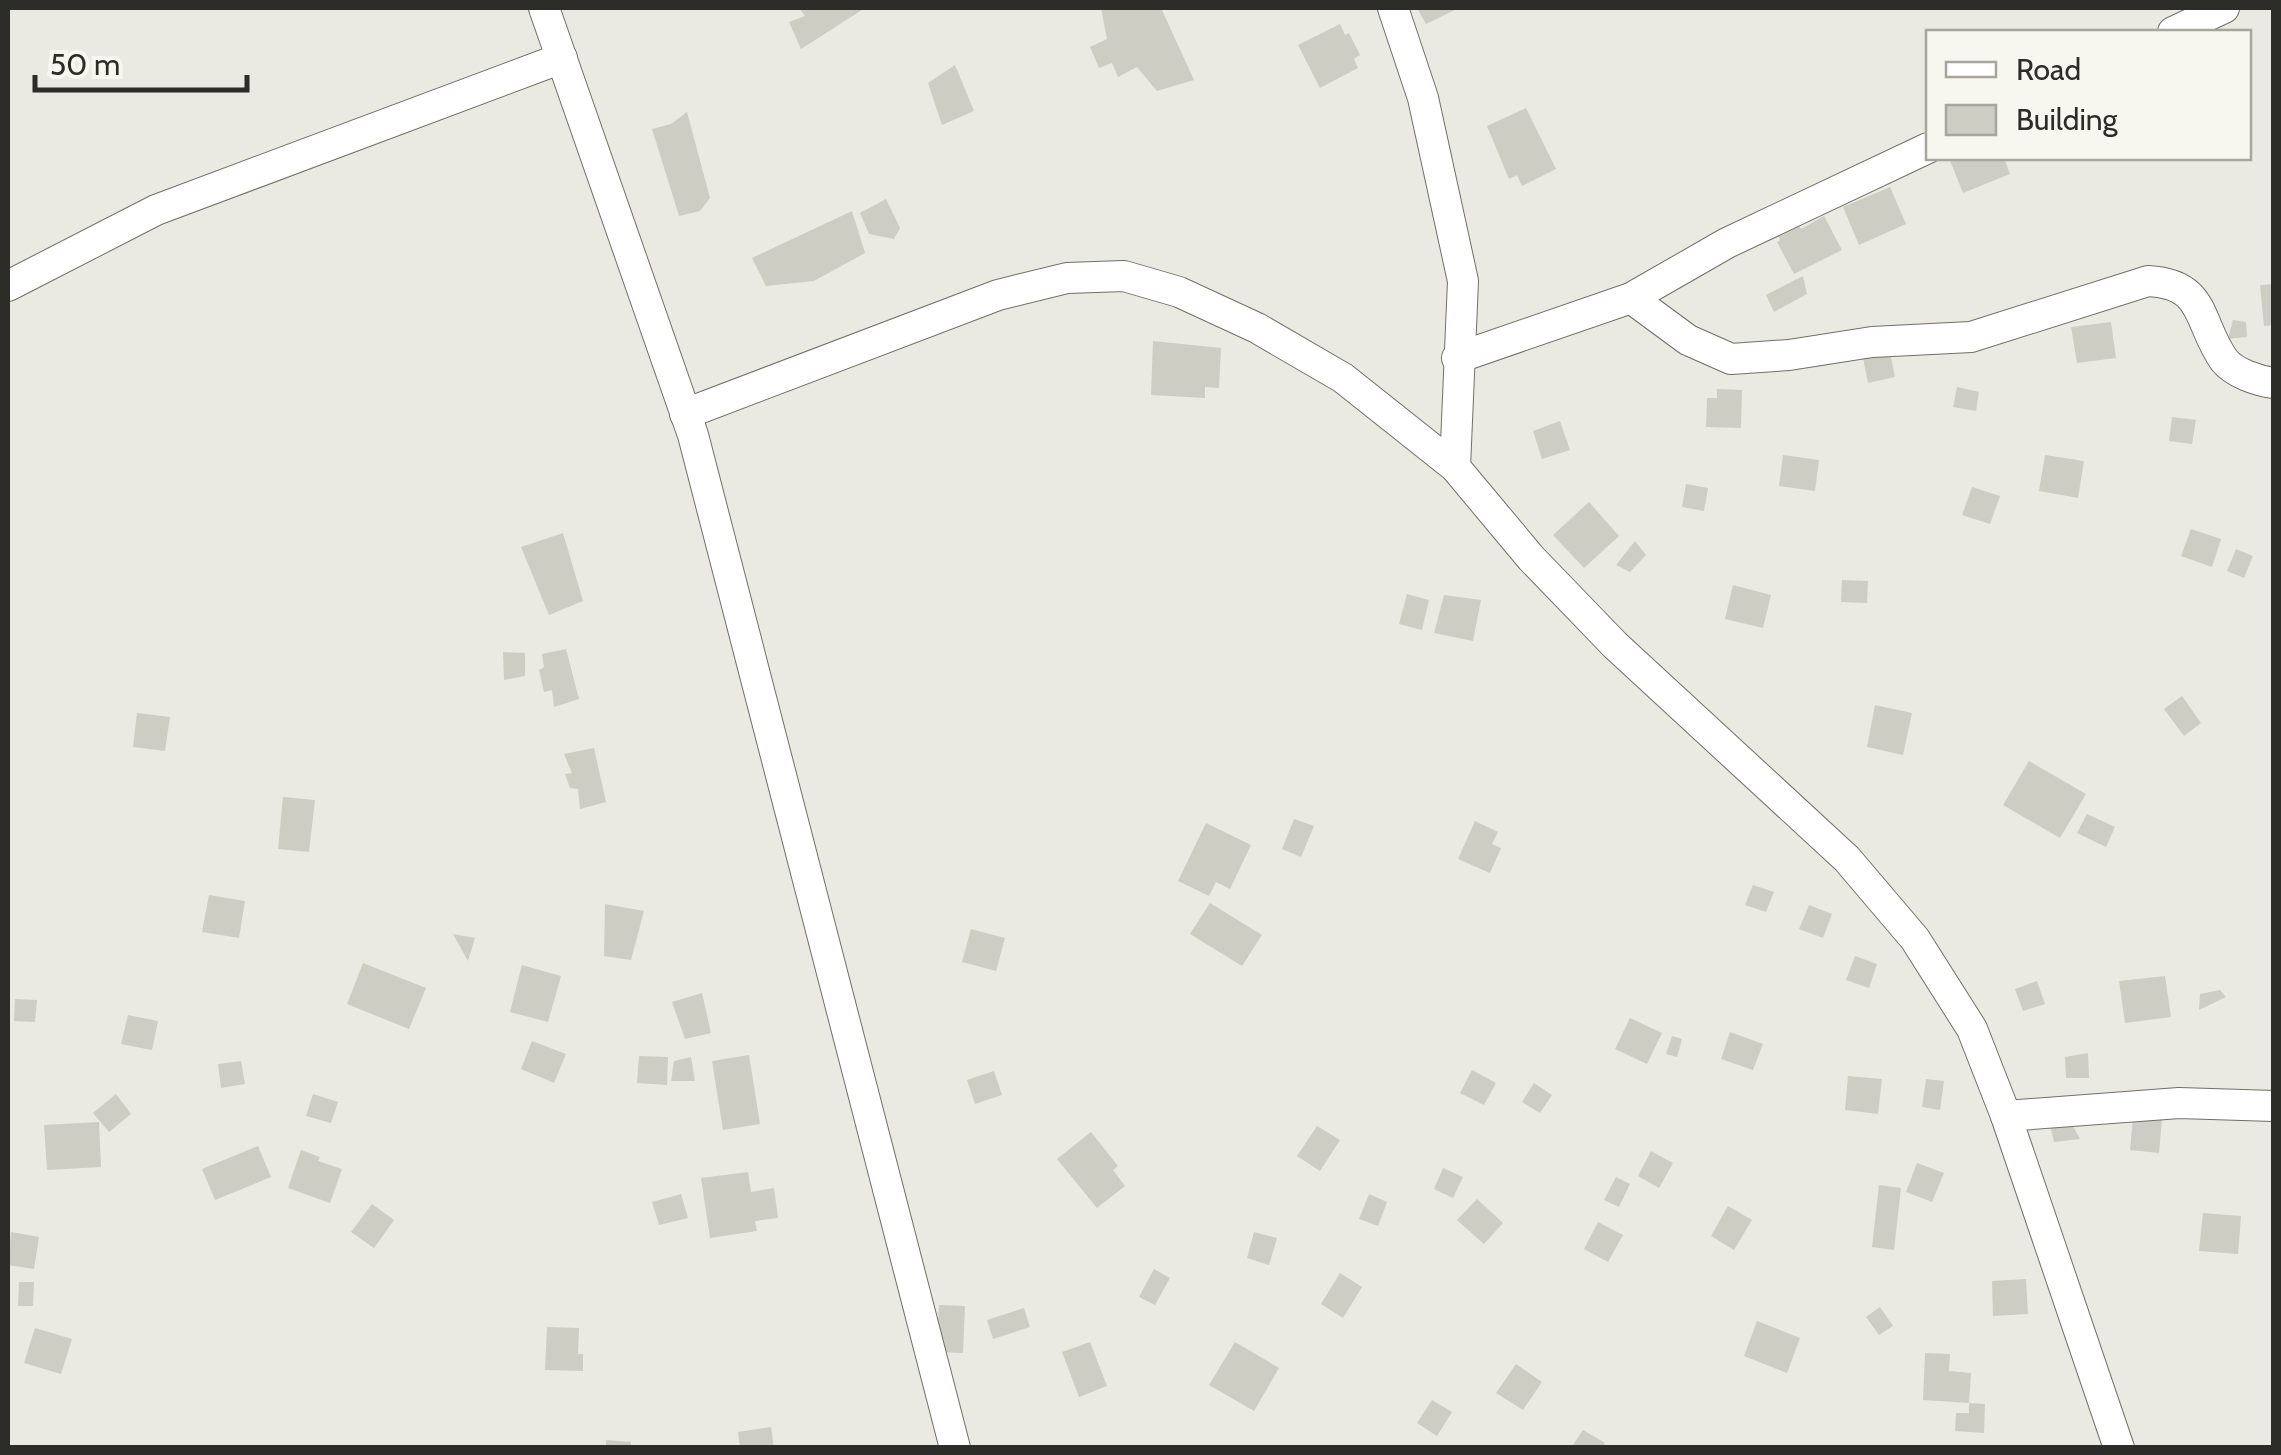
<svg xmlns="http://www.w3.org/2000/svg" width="2281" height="1455" font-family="Cabin,sans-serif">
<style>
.building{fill:#cdcdc4}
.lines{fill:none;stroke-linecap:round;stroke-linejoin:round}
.street-casing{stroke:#706f68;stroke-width:32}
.street{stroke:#fff;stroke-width:30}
</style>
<rect width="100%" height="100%" fill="#ebeae2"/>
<!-- building -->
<g class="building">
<path d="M799 8H865L801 49 789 22 805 16Z"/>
<path d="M1101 8H1161L1194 80 1157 91 1137 67 1118 77 1112 63 1099 68 1090 47 1107 39Z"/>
<path d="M1417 8H1459L1426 24Z"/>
<path d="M1340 24 1345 35 1349 33 1360 55 1354 59 1358 68 1320 88 1298 45Z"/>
<path d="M955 65 974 111 942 125 928 83Z"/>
<path d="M1526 108 1556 169 1522 186 1517 175 1509 179 1487 126Z"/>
<path d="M687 112 710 198 700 211 679 216 652 129 671 124Z"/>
<path d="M1949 158H2004L2010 174 1963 193Z"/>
<path d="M1890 187 1906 224 1859 245 1843 207Z"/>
<path d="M886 199 900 228 894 239 869 234 860 213Z"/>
<path d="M852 211 865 253 814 281 766 286 752 258Z"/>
<path d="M1794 216 1801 229 1824 216 1842 250 1794 274 1777 242 1780 240 1774 227Z"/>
<path d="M1803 276 1807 294 1774 312 1766 295Z"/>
<path d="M2274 284V325L2264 326 2260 285Z"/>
<path d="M2233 320 2246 322 2247 337 2228 339Z"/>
<path d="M2111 322 2116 358 2077 363 2071 327Z"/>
<path d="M1153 341 1221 348 1219 388 1205 387V398L1151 395Z"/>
<path d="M1890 353 1895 377 1868 383 1863 358Z"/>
<path d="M1957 387 1979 392 1976 411 1953 407Z"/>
<path d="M1717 389 1742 390 1741 428 1706 427 1707 398H1717Z"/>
<path d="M2172 417 2196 420 2192 444 2169 441Z"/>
<path d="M1560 421 1570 450 1542 459 1533 431Z"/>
<path d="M1783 455 1819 460 1815 491 1779 486Z"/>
<path d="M2045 455 2084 461 2078 498 2039 491Z"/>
<path d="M1686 484 1708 488 1704 511 1682 507Z"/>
<path d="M1972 487 2000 496 1990 524 1962 515Z"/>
<path d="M1589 502 1619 536 1584 568 1553 535Z"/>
<path d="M2191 529 2221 539 2212 567 2181 556Z"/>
<path d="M563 533 583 601 549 615 521 547Z"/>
<path d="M1635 541 1646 555 1630 572 1616 565Z"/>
<path d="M2236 549 2253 556 2244 578 2227 571Z"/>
<path d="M1842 580 1868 581 1867 603 1841 602Z"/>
<path d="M1733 585 1771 595 1763 628 1725 619Z"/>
<path d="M1407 594 1429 600 1422 630 1399 624Z"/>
<path d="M1444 595 1481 600 1473 641 1434 633Z"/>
<path d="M566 649 579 699 554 707 552 690 544 692 539 670 544 667 542 654Z"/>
<path d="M503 652 525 653V676L504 680Z"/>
<path d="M2182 696 2201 723 2184 736 2164 709Z"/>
<path d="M1875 705 1912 713 1903 755 1867 747Z"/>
<path d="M137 713 170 717 165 751 133 747Z"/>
<path d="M594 748 606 802 580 809 578 789 570 788 565 774 572 773 564 754Z"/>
<path d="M2029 761 2086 794 2060 838 2003 805Z"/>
<path d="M283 797 315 800 309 852 278 849Z"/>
<path d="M2087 814 2115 827 2106 847 2077 833Z"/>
<path d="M1294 819 1314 826 1301 857 1282 849Z"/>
<path d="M1475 821 1498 832 1492 844 1501 848 1490 873 1458 859Z"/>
<path d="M1206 823 1251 845 1230 889 1216 882 1209 896 1178 881Z"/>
<path d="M1753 885 1774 892 1766 912 1745 905Z"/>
<path d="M209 895 245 901 239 938 202 932Z"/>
<path d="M1210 903 1262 935 1242 966 1190 934Z"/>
<path d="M605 904 644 911 631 960 604 956Z"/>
<path d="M1809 905 1832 914 1823 938 1799 929Z"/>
<path d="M971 929 1005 938 996 971 962 962Z"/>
<path d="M453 934 475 938 468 961Z"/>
<path d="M1855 956 1877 964 1869 988 1846 980Z"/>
<path d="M363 963 426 988 409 1029 347 1004Z"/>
<path d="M522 965 561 976 548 1022 510 1012Z"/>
<path d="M2165 976 2171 1017 2125 1023 2119 981Z"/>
<path d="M2037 981 2045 1004 2023 1011 2015 989Z"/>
<path d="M2220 990 2226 997 2199 1010 2200 994Z"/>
<path d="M702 993 711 1033 685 1039 672 1002Z"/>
<path d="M15 999 37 1000 35 1022 14 1021Z"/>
<path d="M128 1015 158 1021 152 1050 121 1044Z"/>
<path d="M1630 1018 1662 1033 1647 1064 1615 1049Z"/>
<path d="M1730 1032 1763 1044 1753 1070 1721 1059Z"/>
<path d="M1672 1036 1682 1039 1677 1057 1666 1054Z"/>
<path d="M532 1041 566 1054 554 1083 521 1069Z"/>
<path d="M2088 1053 2089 1078H2066L2065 1057Z"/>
<path d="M749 1055 760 1124 723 1130 712 1061Z"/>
<path d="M639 1056 668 1057 667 1085 637 1083Z"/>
<path d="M691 1057 695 1081H671L674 1061Z"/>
<path d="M241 1061 245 1084 221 1088 218 1064Z"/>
<path d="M1472 1070 1496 1083 1484 1105 1460 1093Z"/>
<path d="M994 1071 1002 1095 975 1104 967 1080Z"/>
<path d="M1848 1076 1882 1079 1878 1114 1845 1110Z"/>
<path d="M1926 1079 1944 1081 1940 1110 1922 1107Z"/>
<path d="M1534 1083 1552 1095 1540 1113 1522 1102Z"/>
<path d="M116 1094 131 1114 109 1132 93 1113Z"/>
<path d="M313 1094 338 1102 331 1123 306 1116Z"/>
<path d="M2068 1117 2080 1139 2054 1142 2049 1121Z"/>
<path d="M2133 1117 2162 1119 2159 1153 2130 1150Z"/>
<path d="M99 1122 101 1167 47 1170 44 1125Z"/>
<path d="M1317 1126 1340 1140 1320 1171 1297 1156Z"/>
<path d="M1091 1132 1118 1166 1113 1170 1125 1186 1097 1208 1057 1159Z"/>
<path d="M258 1146 271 1177 215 1200 202 1169Z"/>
<path d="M301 1150 320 1157 318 1161 342 1169 330 1203 288 1188Z"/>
<path d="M1651 1151 1673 1163 1659 1188 1638 1176Z"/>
<path d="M1917 1163 1944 1173 1932 1202 1906 1192Z"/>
<path d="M1443 1168 1463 1177 1453 1198 1434 1189Z"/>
<path d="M748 1172 751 1192 774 1188 778 1218 755 1221 757 1231 710 1238 701 1178Z"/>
<path d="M1616 1177 1630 1184 1619 1207 1604 1200Z"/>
<path d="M1879 1185 1901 1188 1894 1250 1872 1247Z"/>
<path d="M681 1194 688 1218 659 1225 652 1202Z"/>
<path d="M1369 1194 1387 1202 1378 1226 1359 1219Z"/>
<path d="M1477 1199 1503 1223 1484 1244 1457 1220Z"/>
<path d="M372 1204 394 1220 374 1248 351 1232Z"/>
<path d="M1728 1206 1752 1220 1734 1250 1711 1236Z"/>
<path d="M2203 1213 2241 1216 2238 1254 2199 1251Z"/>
<path d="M1598 1222 1623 1235 1608 1262 1584 1249Z"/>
<path d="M11 1232 39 1237 34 1269 8 1265Z"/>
<path d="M1254 1232 1277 1238 1269 1265 1247 1258Z"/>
<path d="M1154 1269 1170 1278 1155 1305 1139 1297Z"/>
<path d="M1340 1273 1362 1287 1343 1318 1321 1304Z"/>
<path d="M2026 1279 2028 1314 1993 1316 1992 1281Z"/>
<path d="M19 1282H34L33 1306H18Z"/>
<path d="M939 1305 965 1306 963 1353 936 1352Z"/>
<path d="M1880 1307 1893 1326 1879 1335 1866 1317Z"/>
<path d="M1024 1308 1030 1327 993 1339 987 1320Z"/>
<path d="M1757 1321 1800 1338 1787 1373 1744 1356Z"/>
<path d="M547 1327 579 1328 578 1354H583V1371L545 1370Z"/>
<path d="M35 1328 72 1339 61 1374 24 1363Z"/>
<path d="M1090 1342 1107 1386 1079 1397 1062 1352Z"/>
<path d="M1235 1342 1279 1368 1254 1411 1209 1385Z"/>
<path d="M1925 1353 1950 1354 1949 1371 1971 1373 1969 1403 1923 1400Z"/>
<path d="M1516 1364 1542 1382 1523 1410 1496 1393Z"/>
<path d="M1432 1400 1452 1412 1437 1436 1417 1423Z"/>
<path d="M1969 1403 1985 1404 1984 1433 1955 1431 1956 1413H1969Z"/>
<path d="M771 1427 774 1448H740L738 1432Z"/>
<path d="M1583 1430 1605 1443 1602 1448H1571Z"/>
<path d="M606 1440 631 1442V1448H606Z"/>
</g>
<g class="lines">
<defs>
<g id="street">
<path d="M544 8 693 435 955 1448"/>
<path d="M1393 8 1423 98 1463 281 1455 467"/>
<path d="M2173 32 2224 8"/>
<path d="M8 286 156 210 562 58"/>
<path d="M1631 298 1688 340 1731 359 1789 355 1872 342 1971 337 2148 281C2207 284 2197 322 2224 360 2234 373 2258 381 2274 383"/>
<path d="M1457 358 1631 298 1727 243 1928 148"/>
<path d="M685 414 998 295 1067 278 1124 276 1179 292 1257 328 1343 378 1455 467 1531 558 1615 645 1847 859 1915 939 1972 1029 2006 1116 2119 1448"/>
<path d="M2006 1116 2179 1103 2274 1106"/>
</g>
</defs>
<!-- street casing -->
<use href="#street" class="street-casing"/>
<!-- street -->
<use href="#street" class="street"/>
</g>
<!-- border -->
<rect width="2281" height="1455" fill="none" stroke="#2c2c28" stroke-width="20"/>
<!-- legend -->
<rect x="1926" y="30" width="325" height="130" fill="#f8f7ef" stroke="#a6a69f" stroke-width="2.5"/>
<rect x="1946" y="62" width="50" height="15" fill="#ffffff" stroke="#a6a69f" stroke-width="2.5"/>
<text x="2016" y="80" font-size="30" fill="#2c2c28">Road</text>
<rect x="1946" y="105" width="50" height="30" fill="#cdcdc4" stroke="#a6a69f" stroke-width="2.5"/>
<text x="2016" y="130" font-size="30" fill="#2c2c28">Building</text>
<!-- scale -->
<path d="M35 75v15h212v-15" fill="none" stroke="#2c2c28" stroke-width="5"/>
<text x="50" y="75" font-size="30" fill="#2c2c28" stroke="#f8f7ef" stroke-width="8" paint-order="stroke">50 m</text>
</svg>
